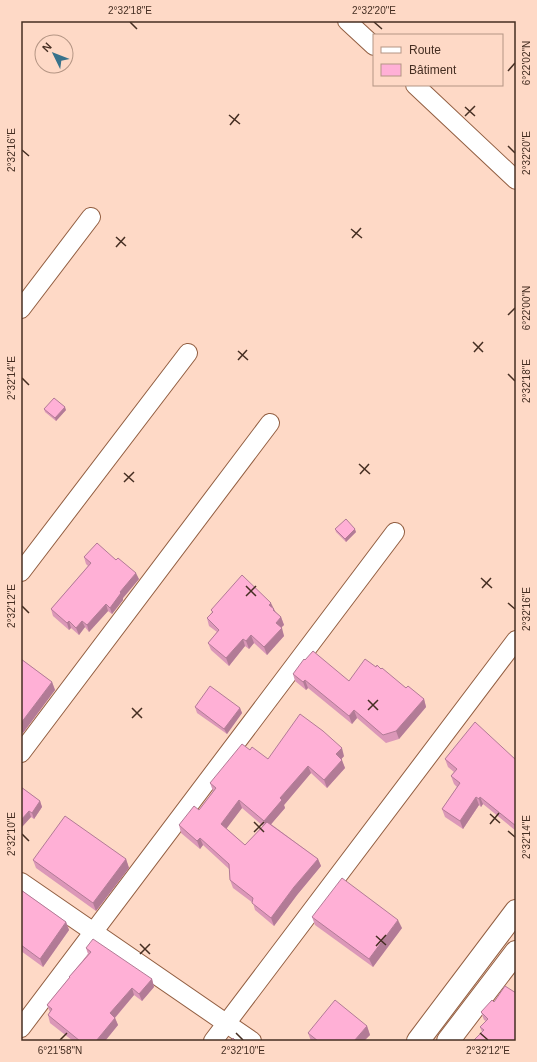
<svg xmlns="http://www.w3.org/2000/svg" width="537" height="1062" font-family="Arial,sans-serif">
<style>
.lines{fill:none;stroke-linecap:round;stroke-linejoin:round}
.street-casing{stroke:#925e41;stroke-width:20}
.secondary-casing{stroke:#925e41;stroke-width:24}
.street{stroke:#fff;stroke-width:18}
.secondary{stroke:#fff;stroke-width:22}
.wall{fill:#db97b8;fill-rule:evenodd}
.shaded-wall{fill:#b27b96}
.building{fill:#ffb0d6;stroke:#b27b96}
.ticks{fill:none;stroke:#452e22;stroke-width:1.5}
.neatline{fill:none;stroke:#452e22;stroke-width:1.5}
.ticks-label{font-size:10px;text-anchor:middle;fill:#452e22}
</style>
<rect width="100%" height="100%" fill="#fed9c6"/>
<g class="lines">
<defs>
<g id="street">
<path d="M347 21 374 46"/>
<path d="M415 85 516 180"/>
<path d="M21 309 91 217"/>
<path d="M21 572 188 353"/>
<path d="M21 753 270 423"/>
<path d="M21 882 252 1041"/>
<path d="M21 1028 395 532"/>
<path d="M213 1041 516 640"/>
</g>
<g id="secondary">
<path d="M418 1041 516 911"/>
<path d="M448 1041 516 952"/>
</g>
</defs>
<!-- street casing -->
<use href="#street" class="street-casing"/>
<!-- secondary casing -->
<use href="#secondary" class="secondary-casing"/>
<!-- street -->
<use href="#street" class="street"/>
<!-- secondary -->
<use href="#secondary" class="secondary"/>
</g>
<!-- wall -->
<g class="wall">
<path d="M44 409 66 410 56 421 45 412Z"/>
<path d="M335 529 356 532 346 542 336 532Z"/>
<path d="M84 557 139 579 123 598V600L112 614 108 611 89 632 85 627 79 635 71 628 69 630 53 616 51 609 88 566 86 564Z"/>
<path d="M273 608 275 611 281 617 284 625 281 628 284 636 267 655 254 643 249 649 245 646 229 666 211 650 208 643 217 632 209 626 207 618 212 612 211 610Z"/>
<path d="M21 659 52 682 55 690 23 733 21 731Z"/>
<path d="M376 667 381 669 406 688 424 699 426 707 399 739 386 743 357 718 352 724 308 688 306 690 295 681 293 674 349 681Z"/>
<path d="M195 707 240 708 242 713 227 734 197 713Z"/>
<path d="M250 750 268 759 344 756 341 759 345 768 327 788 311 773 284 805 285 808 271 824 318 859 321 866 297 895 274 926 255 910 253 903 233 888 230 880 229 869 203 845 200 849 181 833 179 825 199 810 213 791 210 783ZM242 808 263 826 245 845 226 828Z"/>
<path d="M445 759 516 760V831L483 804 481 807 479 805 463 829 445 817 442 809 457 787 454 784 451 776 454 772 448 767Z"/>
<path d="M21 787 40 801 42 807 34 819 31 817 21 828Z"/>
<path d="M126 859 129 868 96 911 36 868 33 860Z"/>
<path d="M21 890 66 922 69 930 43 967 21 951Z"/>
<path d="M312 917 402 928 373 967 315 925Z"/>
<path d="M86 948 152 979 154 987 142 1001 134 995 115 1018 118 1025 105 1041H73L50 1023 48 1015 50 1012 47 1005 69 978V977L88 954Z"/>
<path d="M494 1002 516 1041H475L474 1040 482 1032 480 1027 486 1021 484 1020 481 1012Z"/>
<path d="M367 1026 370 1035 364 1041H311L308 1033Z"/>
</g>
<!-- shaded-wall -->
<g class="shaded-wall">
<path d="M65 407 66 410 56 421 55 418Z"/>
<path d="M355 529 356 532 346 542 345 539Z"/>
<path d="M136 573 139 579 123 598V600L112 614 110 608 120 592Z"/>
<path d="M271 603 274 609 277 616 269 605Z"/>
<path d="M106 604 108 611 89 632 87 625Z"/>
<path d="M281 617 284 625 278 630 276 623Z"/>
<path d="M69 621 71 628 69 630 67 623Z"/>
<path d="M82 621 85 627 79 635 76 628Z"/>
<path d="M282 628 284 636 267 655 264 647Z"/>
<path d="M251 635 254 643 249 649 246 641Z"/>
<path d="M243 639 245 646 229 666 226 658Z"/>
<path d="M305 680 308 688 306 690 303 682Z"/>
<path d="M52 682 55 690 23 733 21 726V723Z"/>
<path d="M424 699 426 707 399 739 396 731Z"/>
<path d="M240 708 242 713 227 734 224 729Z"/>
<path d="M354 710 357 718 352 724 349 716Z"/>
<path d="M342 748 344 756 339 762 336 754Z"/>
<path d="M342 760 345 768 327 788 324 780Z"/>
<path d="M308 766 311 773 284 805 285 808 267 829 264 821 280 798Z"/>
<path d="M476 797 479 805 463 829 460 821Z"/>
<path d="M480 797 483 804 481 807 479 799Z"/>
<path d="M239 800 242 808 224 832 221 824Z"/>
<path d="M40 801 42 807 34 819 32 813Z"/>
<path d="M29 811 31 817 21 828V820Z"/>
<path d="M200 838 203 845 200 849 197 841Z"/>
<path d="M126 859 129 868 96 911 93 903Z"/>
<path d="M318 859 321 866 297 895 274 926 271 918 294 887Z"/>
<path d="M398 920 402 928 373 967 369 959Z"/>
<path d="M66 922 69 930 43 967 40 959Z"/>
<path d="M152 979 154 987 142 1001 139 994Z"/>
<path d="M132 988 134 995 112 1021 110 1013Z"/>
<path d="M115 1018 118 1025 105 1041H96Z"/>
<path d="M367 1026 370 1035 364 1041H354Z"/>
</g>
<!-- building -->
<g class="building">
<path d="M54 398 65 407 55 418 44 409Z"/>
<path d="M346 519 355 529 345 539 335 529Z"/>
<path d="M97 543 116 560 118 558 136 573 120 592 121 593 110 608 106 604 87 625 82 621 76 628 69 621 67 623 51 609 91 563 84 557Z"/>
<path d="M242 575 271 603 269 605 274 609 273 610 281 617 276 623 282 628 264 647 251 635 246 641 243 639 226 658 208 643 219 630 207 618 213 612 211 610Z"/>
<path d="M313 651 349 681 365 659 376 667 377 665 381 669 382 668 406 688 408 686 424 699 396 731 383 735 354 710 349 716 305 680 303 682 293 674 304 659 305 660Z"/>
<path d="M21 659 52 682 21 723Z"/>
<path d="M210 686 240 708 224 729 195 707Z"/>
<path d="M300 714 323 731 342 748 336 754 342 760 324 780 308 766 280 798 282 800 264 821 239 800 221 824 245 845 267 822 318 859 294 887 271 918 252 903 253 898 230 880 229 864 200 838 197 841 179 825 194 806 199 810 216 788 210 783 242 744 250 750 252 747 268 759Z"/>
<path d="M475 722 516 760V783L515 784 516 785V826L480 797 479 799 476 797 460 821 442 809 460 783 451 776 457 769 445 759Z"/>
<path d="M21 787 40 801 32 813 29 811 21 820Z"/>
<path d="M65 816 126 859 93 903 33 860Z"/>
<path d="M342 878 398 920 369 959 312 917Z"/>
<path d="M21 890 66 922 40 959 21 945Z"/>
<path d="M93 939 152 979 139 994 132 988 110 1013 115 1018 96 1041H80L48 1015 52 1009 47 1005 70 977H69L91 952 86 948Z"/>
<path d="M505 986 516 993V1041H476L474 1040 484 1030 480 1027 488 1019 481 1012 492 1000 494 1002Z"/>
<path d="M335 1000 367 1026 354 1041H318L308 1033Z"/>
<path d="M233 1038 236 1041H230Z"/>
</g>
<!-- ticks -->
<path class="ticks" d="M130 22 137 29M374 22 382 29M508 71 515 63M465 107 475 116M229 115 240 124M465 116 475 106M230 125 239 114M508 146 515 153M22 150 29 156M351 229 362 238M116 237 126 246M352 238 361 228M116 247 125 237M508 315 515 308M473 342 483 352M238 351 248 360M474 352 483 342M238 360 247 350M508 374 515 381M22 378 29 385M359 464 370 474M124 473 134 482M360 474 369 464M124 482 134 472M481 578 492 588M246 586 256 596M482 588 491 578M246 596 256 586M508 603 515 609M22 606 29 613M368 700 378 710M132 708 142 718M368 710 378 700M132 718 142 708M490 814 500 823M254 822 264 832M490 824 499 813M508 831 515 837M254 832 264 822M22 834 29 841M376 936 386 945M140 944 150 954M376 946 386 935M140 954 150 944M236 1033 243 1040M480 1033 488 1040M60 1040 67 1033"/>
<!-- border -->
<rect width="537" height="1062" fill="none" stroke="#fed9c6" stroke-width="44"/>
<!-- legend -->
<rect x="373" y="34" width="130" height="52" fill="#fed9c6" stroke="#b49584"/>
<rect x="381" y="47" width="20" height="6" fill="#ffffff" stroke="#b49584"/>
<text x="409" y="54" font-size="12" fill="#452e22">Route</text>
<rect x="381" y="64" width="20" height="12" fill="#ffb0d6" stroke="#b49584"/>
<text x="409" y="74" font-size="12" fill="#452e22">Bâtiment</text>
<!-- north arrow -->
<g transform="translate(54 54) rotate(313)"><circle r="19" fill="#fed9c6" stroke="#b49584"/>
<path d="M0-3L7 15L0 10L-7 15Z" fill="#38728b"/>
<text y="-6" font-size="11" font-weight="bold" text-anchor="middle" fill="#452e22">N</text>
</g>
<rect x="22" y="22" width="493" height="1018" class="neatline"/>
<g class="ticks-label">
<text x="130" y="14">2°32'18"E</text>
<text x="374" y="14">2°32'20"E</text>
<text transform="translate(526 63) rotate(-90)" y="4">6°22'02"N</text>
<text transform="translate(11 150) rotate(-90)" y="4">2°32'16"E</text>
<text transform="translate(526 153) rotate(-90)" y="4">2°32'20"E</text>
<text transform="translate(526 308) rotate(-90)" y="4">6°22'00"N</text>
<text transform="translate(11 378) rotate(-90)" y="4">2°32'14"E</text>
<text transform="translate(526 381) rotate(-90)" y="4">2°32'18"E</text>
<text transform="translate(11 606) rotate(-90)" y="4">2°32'12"E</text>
<text transform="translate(526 609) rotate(-90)" y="4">2°32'16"E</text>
<text transform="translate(11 834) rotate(-90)" y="4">2°32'10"E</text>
<text transform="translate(526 837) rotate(-90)" y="4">2°32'14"E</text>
<text x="60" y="1054">6°21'58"N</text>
<text x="243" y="1054">2°32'10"E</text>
<text x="488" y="1054">2°32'12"E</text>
</g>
</svg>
